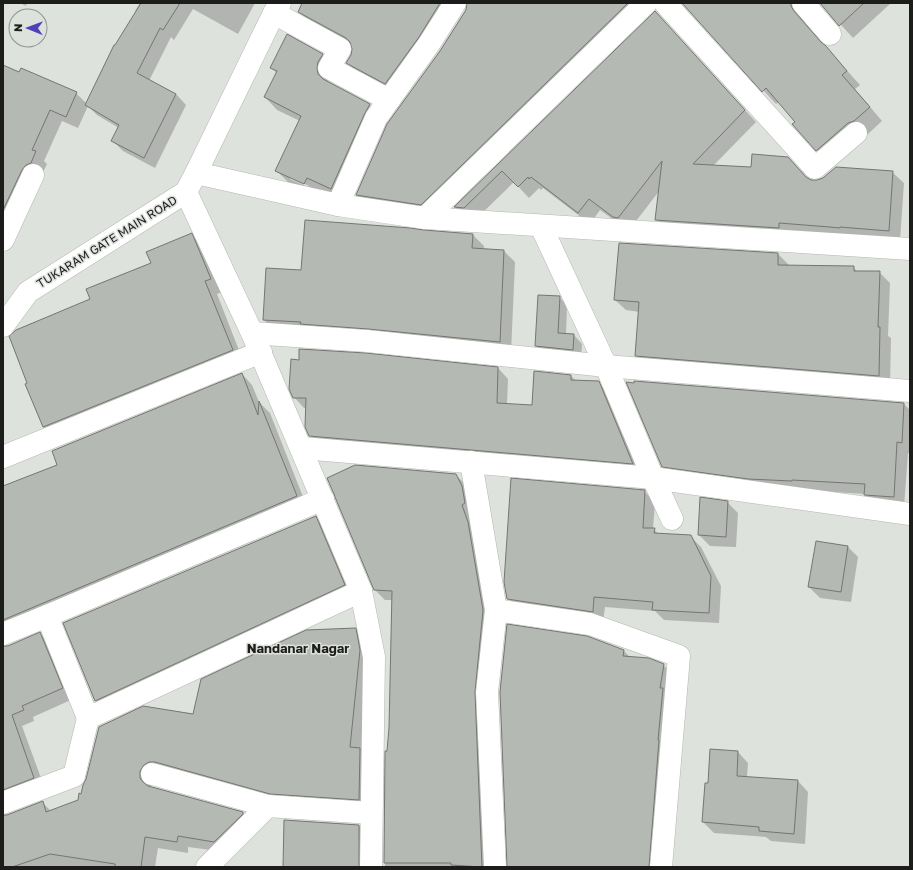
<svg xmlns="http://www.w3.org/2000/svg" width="913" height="870" font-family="'Golos Text',sans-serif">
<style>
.shadow{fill:#0003;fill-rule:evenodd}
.building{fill:#b5b9b3;stroke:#737671}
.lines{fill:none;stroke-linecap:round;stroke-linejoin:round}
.minor-casing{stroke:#b4b7b1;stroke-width:23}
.minor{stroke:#fff;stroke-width:22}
.labels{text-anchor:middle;stroke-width:3;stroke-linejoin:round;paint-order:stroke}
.street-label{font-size:12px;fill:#1c1d1b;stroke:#dee2dc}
.neighbourhood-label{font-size:13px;font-weight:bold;fill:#1c1d1b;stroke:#dee2dc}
</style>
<rect width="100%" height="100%" fill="#dee2dc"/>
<!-- shadow -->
<g class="shadow">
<path d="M20 3H27L26 6Z"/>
<path d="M140 3H255L238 34 193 9 174 40 171 37 149 81 176 94 186 105 155 168 123 151 113 141 119 128 97 115 88 106 78 128 62 121 44 161 47 164 42 174 3 248V66L76 93 87 104 136 12 135 11Z"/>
<path d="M303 3H460L396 94 358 74 348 63 352 56 353 46 310 22 299 12Z"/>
<path d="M468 3H640L432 215 368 206 357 195 440 51 466 10Z"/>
<path d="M774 3H891L853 38 822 4 815 3 803 19 807 26 860 85 855 89 882 121 868 134 861 136 830 163 817 150 796 122 779 102 776 104 722 46Z"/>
<path d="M655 12 756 122 713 166 799 169 808 179 810 181H817L892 172 904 183 900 241 668 231 657 220 660 190 630 229 625 228 600 210 590 224 543 188 541 190 539 188 529 198 514 182 476 219 466 218 455 207Z"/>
<path d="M322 55 334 67 330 74 328 81 329 83 370 105 382 117 344 201 320 189 317 196 289 183 277 171 300 121 277 110 265 97 277 73 271 68ZM290 177 309 186 308 187 290 179Z"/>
<path d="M424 231 473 235 484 246V250L504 251 515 262 511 353 275 331 264 320 302 271Z"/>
<path d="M191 235 204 247 222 292 217 294 244 363 56 439 43 427 27 384 152 263Z"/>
<path d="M778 254 789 265 788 266 853 267 858 272H879L890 283 888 336 891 338 890 386 647 366 636 355 639 312 626 310 615 300Z"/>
<path d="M559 297 567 305 566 335H574L582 344 581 358 545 354 536 346Z"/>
<path d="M498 368 508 379 507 405 533 406 535 372 571 376 576 381 598 382 609 393 643 474 321 446 310 435 307 408H304L294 397Z"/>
<path d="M242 374 252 385 259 402 270 413 307 507 3 639V487L58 465Z"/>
<path d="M904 404 910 410V453H908L904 507 876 505 865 494 803 490 674 477 663 466Z"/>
<path d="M456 475 466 485 493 621 492 867H385L386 752H388L390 728 392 600H385L374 589Z"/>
<path d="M644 491 655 502 653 529 659 534 690 536 701 547 721 586 719 623 664 620 655 611 605 607 603 622 519 609 508 598Z"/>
<path d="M727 502 738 513 736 547 710 546 699 535Z"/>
<path d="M315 517 326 527 355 595 106 711 96 701Z"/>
<path d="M848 547 858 557 851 602 820 598 809 587Z"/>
<path d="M355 629 366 640 370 662 361 751 371 760 370 810 151 782V788L242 813 253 824 226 852 188 847V853L158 848 155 867H3V816H8L42 802 51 811 79 801 82 795 194 716Z"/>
<path d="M40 634 51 644 73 699 33 717 34 721 22 726 45 789 3 808V647H8Z"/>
<path d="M623 650 630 657 663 665 674 675 659 867H508Z"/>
<path d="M738 752 748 763 747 777 798 781 808 792 805 844 771 841 766 837 714 833 703 822Z"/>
<path d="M359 826 369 836V867H284Z"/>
</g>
<!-- building -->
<g class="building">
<path d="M141 3H180L163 30 160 28 137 73 176 94 144 158 111 141 119 125 85 105 114 45H115Z"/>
<path d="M302 3H440L419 37 385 84 346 63 351 55 352 49 350 42 346 38 298 12Z"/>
<path d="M467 3H628L421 205 356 195 387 124 440 51 466 10Z"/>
<path d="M682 3H791V6L794 11 821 42 826 46 847 71 842 75 870 107 854 121 848 123 816 151 792 124 795 122 766 88 762 92Z"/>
<path d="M820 3H864L839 26Z"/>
<path d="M655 11 745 110 693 164 751 167 752 154 788 157 806 177 811 180H817L823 178 836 167 893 171 889 231 840 227V228L830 227 779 223V228L655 220 662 161 618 218 613 217 589 199 578 213 531 177 529 179 528 177 518 187 502 171 464 208 454 207Z"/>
<path d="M287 34 323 54 318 62 317 68 318 74 323 79 370 104 365 113 331 189 307 178 304 184 275 171 301 116 264 97 277 71 270 68Z"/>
<path d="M3 65 19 72 21 68 77 92 66 117 50 110 32 150 36 151 31 163 26 165 22 170 3 210Z"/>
<path d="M305 220 410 228 424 230 473 234 472 248 504 250 500 342 368 329 300 324 301 322 263 320 266 268 301 270Z"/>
<path d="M192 233 211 279 205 281 233 350 43 427 25 384 27 383 9 336 16 330 90 299 86 289 151 263 146 252Z"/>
<path d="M619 243 778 253V265L854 266V271H880L878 327H880L879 376 635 356 639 302 614 300Z"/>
<path d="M538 295 560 296 558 333 574 334 573 350 535 346Z"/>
<path d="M299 349 366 353 498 367 497 403 532 405 534 371 571 375V380L599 381 633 464 309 436 305 427 306 398H293L289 389 291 359 299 360Z"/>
<path d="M242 373 258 415 259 401 297 496 3 620V486L57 465 52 451Z"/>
<path d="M634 381 904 403 902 443 897 442 894 497 864 495 865 484 792 480V481L748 479 662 467 626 382 634 383Z"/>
<path d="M355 465 456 474 462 486 465 503 462 505 468 522 483 610 475 692 482 867 451 865V863H384L385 751H387L389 728 392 591 374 590 335 497 334 494 327 478Z"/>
<path d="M511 478 645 490 643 528H655L654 533 691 535 711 576 709 613 652 610 653 602 594 597 593 612 507 599 504 582Z"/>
<path d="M700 497 728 501 726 537 698 535Z"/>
<path d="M316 516 345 585 95 701 63 623Z"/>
<path d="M816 541 848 546 841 592 808 587Z"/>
<path d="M507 624 587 636 624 650 623 656 649 658 664 664 660 688H663L658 740H659L649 867H507L500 692Z"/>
<path d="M356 628 360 650 350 747 360 748 359 800 270 794 155 762H149L144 765 140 771V778L143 782 148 786 243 812V814L214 842 178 836 177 842 145 837 141 867H115V864L50 854 12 867H3V815H7L43 801 46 812 78 800 79 793 81 794 83 785 86 779 99 727 143 706 193 714 201 679 306 630Z"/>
<path d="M40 632 63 688 22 706 24 710 12 715 34 778 3 790V646H8Z"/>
<path d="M710 749 738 751 737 776 798 780 794 834 759 831V827L702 822 705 783H708Z"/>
<path d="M284 820 359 825V867H283Z"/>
</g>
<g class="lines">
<defs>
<g id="minor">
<path d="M665 3 815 168 856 133"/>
<path d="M803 3 830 34"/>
<path d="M274 13 340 49 329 68 389 100"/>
<path d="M196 173 338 205 425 218 910 249"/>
<path d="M186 192 252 333 361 591 374 657 371 867"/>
<path d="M338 205 376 118 429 44 455 3"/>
<path d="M425 218 646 3"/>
<path d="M541 226 606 366 653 478 672 519"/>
<path d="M3 240 33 175"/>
<path d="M3 326 28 292 186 192 196 173 274 13 280 3"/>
<path d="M252 333 367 341 606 366 910 391"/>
<path d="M302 448 653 478 910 514"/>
<path d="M3 457 261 352"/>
<path d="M471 462 496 610 590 624 679 656 661 867"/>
<path d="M47 616 88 718"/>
<path d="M3 634 47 616 323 499"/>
<path d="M152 774 268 806"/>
<path d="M3 803 74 776 88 718 361 591"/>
<path d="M207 867 268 806 371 813"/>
<path d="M495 867 487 692 496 610"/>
</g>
</defs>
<!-- minor casing -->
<use href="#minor" class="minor-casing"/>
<!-- minor -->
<use href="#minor" class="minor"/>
</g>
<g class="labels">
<!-- street labels -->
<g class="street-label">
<text transform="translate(107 242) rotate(-32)" y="4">TUKARAM GATE MAIN ROAD</text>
</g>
<!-- neighbourhood labels -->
<g class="neighbourhood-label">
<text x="298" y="653">Nandanar Nagar</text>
</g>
</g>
<!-- border -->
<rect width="913" height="870" fill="none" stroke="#1c1d1b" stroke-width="8"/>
<!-- north arrow -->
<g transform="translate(28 28) rotate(271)"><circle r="19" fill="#dee2dc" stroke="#90938f"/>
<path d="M0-3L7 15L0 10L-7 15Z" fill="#4f41b8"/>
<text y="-6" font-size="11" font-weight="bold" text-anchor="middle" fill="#1c1d1b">N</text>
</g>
</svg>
